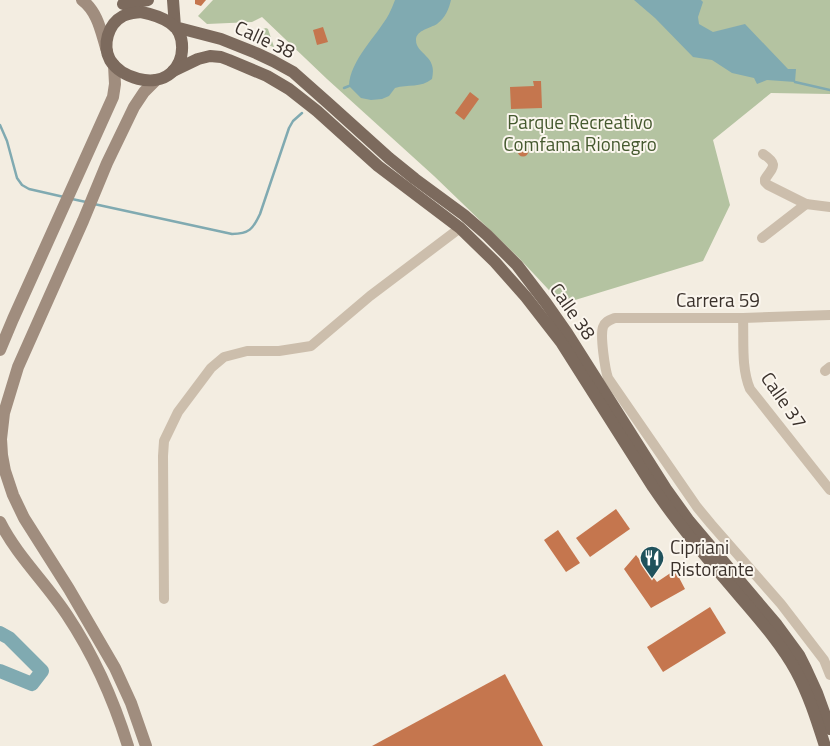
<svg xmlns="http://www.w3.org/2000/svg" width="830" height="746" font-family="'Titillium Web',sans-serif">
<style>
.green{fill:#b4c3a1}
.water{fill:#80aab1}
.lines{fill:none;stroke-linecap:round;stroke-linejoin:round}
.stream{stroke:#80aab1;stroke-width:2.5}
.river{stroke:#80aab1;stroke-width:14}
.building{fill:#c5764e}
.street{stroke:#ccbeac;stroke-width:10}
.secondary{stroke:#a08d7e;stroke-width:12}
.primary{stroke:#7c6a5d;stroke-width:12}
.labels{text-anchor:middle;stroke-width:4;stroke-linejoin:round;paint-order:stroke}
.street-label{font-size:19px;fill:#3a312b;stroke:#fbf6ee}
.park-label{font-size:19px;fill:#45592f;stroke:#fbf6ee}
.poi-label{font-size:19px;fill:#3a312b;stroke:#fbf6ee;text-anchor:start}
</style>
<rect width="100%" height="100%" fill="#f3ede1"/>
<!-- green -->
<g class="green">
<path d="M213 0H830V94L771 93 713 140 730 205 703 261 562 304 519 258 434 176 327 79 262 17 252 22 207 24 198 16Z"/>
<path d="M266 28 268 29 274 47H273L256 39V34L260 30Z"/>
</g>
<!-- water -->
<g class="water">
<path d="M395 0H451C449 9 445 18 437 24 431 28 416 30 416 40 416 55 438 55 432 79 421 88 408 84 395 88L389 96 382 99 371 100 361 98 349 86C350 60 377 36 389 14 391 10 393 5 395 0Z"/>
<path d="M634 0H701L703 2 698 17 699 24 713 32 745 24 788 69H796L795 82 767 80 757 84 754 78 732 73 712 60 693 57 655 18Z"/>
</g>
<g class="lines">
<!-- stream -->
<g class="stream">
<path d="M795 82 830 90"/>
<path d="M344 88 349 86"/>
<path d="M0 125 7 141 17 178 22 185 29 189 64 197"/>
<path d="M72 199 86 202"/>
<path d="M94 204 232 234C249 234 253 229 260 214L289 128 293 121 302 113"/>
</g>
<!-- river -->
<path class="river" d="M0 633 9 638 42 671 32 684 0 671"/>
</g>
<!-- building -->
<g class="building">
<path d="M195 0H206L201 6 195 4Z"/>
<path d="M323 27 328 42 317 45 313 30Z"/>
<path d="M533 81H541L542 108 511 109 510 87 534 86Z"/>
<path d="M470 92 479 99 464 120 455 113Z"/>
<circle cx="523" cy="151" r="5.5"/>
<path d="M616 509 630 529 590 557 576 538Z"/>
<path d="M558 530 580 563 566 572 544 540Z"/>
<path d="M636 555 657 582 675 570 685 589 651 608 624 569Z"/>
<path d="M710 607 726 633 663 672 647 647Z"/>
<path d="M505 674 543 746H372Z"/>
</g>
<g class="lines">
<!-- street -->
<g class="street">
<path d="M806 204 830 207"/>
<path d="M762 238 806 204 768 185 765 182V179C774 166 778 164 763 154"/>
<path d="M830 315 743 318H615C610 320 605 321 603 327 600 336 605 369 608 378L697 507 711 524 781 604 824 660 830 675"/>
<path d="M743 318C744 341 741 368 750 389L830 490"/>
<path d="M825 371 830 367"/>
<path d="M164 599 163 456 164 441 178 412 211 368 224 357 247 351H279L311 346 370 296 460 228"/>
</g>
<!-- secondary -->
<g class="secondary">
<path d="M82 0C98 12 101 32 107 51"/>
<path d="M0 350 13 319 113 97 115 84 114 65"/>
<path d="M0 522C17 556 46 583 67 615 95 657 113 698 128 746"/>
<path d="M146 746 131 703 115 668 69 589 24 518 13 495 5 471 2 455 1 439 4 413 18 367 83 221 107 163 134 107 144 92 156 80"/>
</g>
<!-- primary -->
<g class="primary">
<path d="M173 0 175 27 221 39 256 53 273 61 293 72 328 103 389 158 415 179 464 215 487 235 517 265 546 303 567 333 666 489 689 521 777 625 799 655 806 669 817 693 830 729"/>
<path d="M123 4 148 0"/>
<path d="M141 12C151 14 162 17 170 23 187 34 185 61 171 73 154 88 121 78 110 60 102 45 108 24 123 16 129 13 135 13 141 12Z"/>
<path d="M173 71 198 59 210 56 221 57 229 60 267 76 289 89 317 111 378 166 460 228 495 262 526 297 561 342 653 487C678 524 707 558 736 592 757 617 780 642 796 671 809 695 817 721 825 746"/>
</g>
</g>
<!-- icons -->
<defs>
<symbol id="restaurant-pin" viewBox="-11 -11 22 30"><path d="M0 17L-7.5 6A9.5 9.5 0 1 1 7.5 6Z" fill="#20525c" stroke="#fbf6ee"/><path d="M-5-6h1v4h1v-4h1v4h1v-4h1v5L-1.5 .5V6h-2V.5L-5-1ZM5-6V6H3V1.5H1.5Q1.5-4 5-6Z" fill="#fff"/></symbol>
</defs>
<g fill-rule="evenodd">
<use href="#restaurant-pin" x="638" y="544" width="28" height="38"/>
</g>
<g class="labels">
<!-- street labels -->
<g class="street-label">
<text transform="translate(265 39) rotate(25)" y="7">Calle 38</text>
<text x="718" y="307">Carrera 59</text>
<text transform="translate(573 311) rotate(55)" y="7">Calle 38</text>
<text transform="translate(784 400) rotate(55)" y="7">Calle 37</text>
</g>
<!-- park labels -->
<g class="park-label">
<text x="580" y="129">Parque Recreativo<tspan x="580" dy="22">Comfama Rionegro</tspan></text>
</g>
<!-- poi labels -->
<g class="poi-label">
<text x="670" y="554">Cipriani<tspan x="670" dy="22">Ristorante</tspan></text>
</g>
</g>
</svg>
